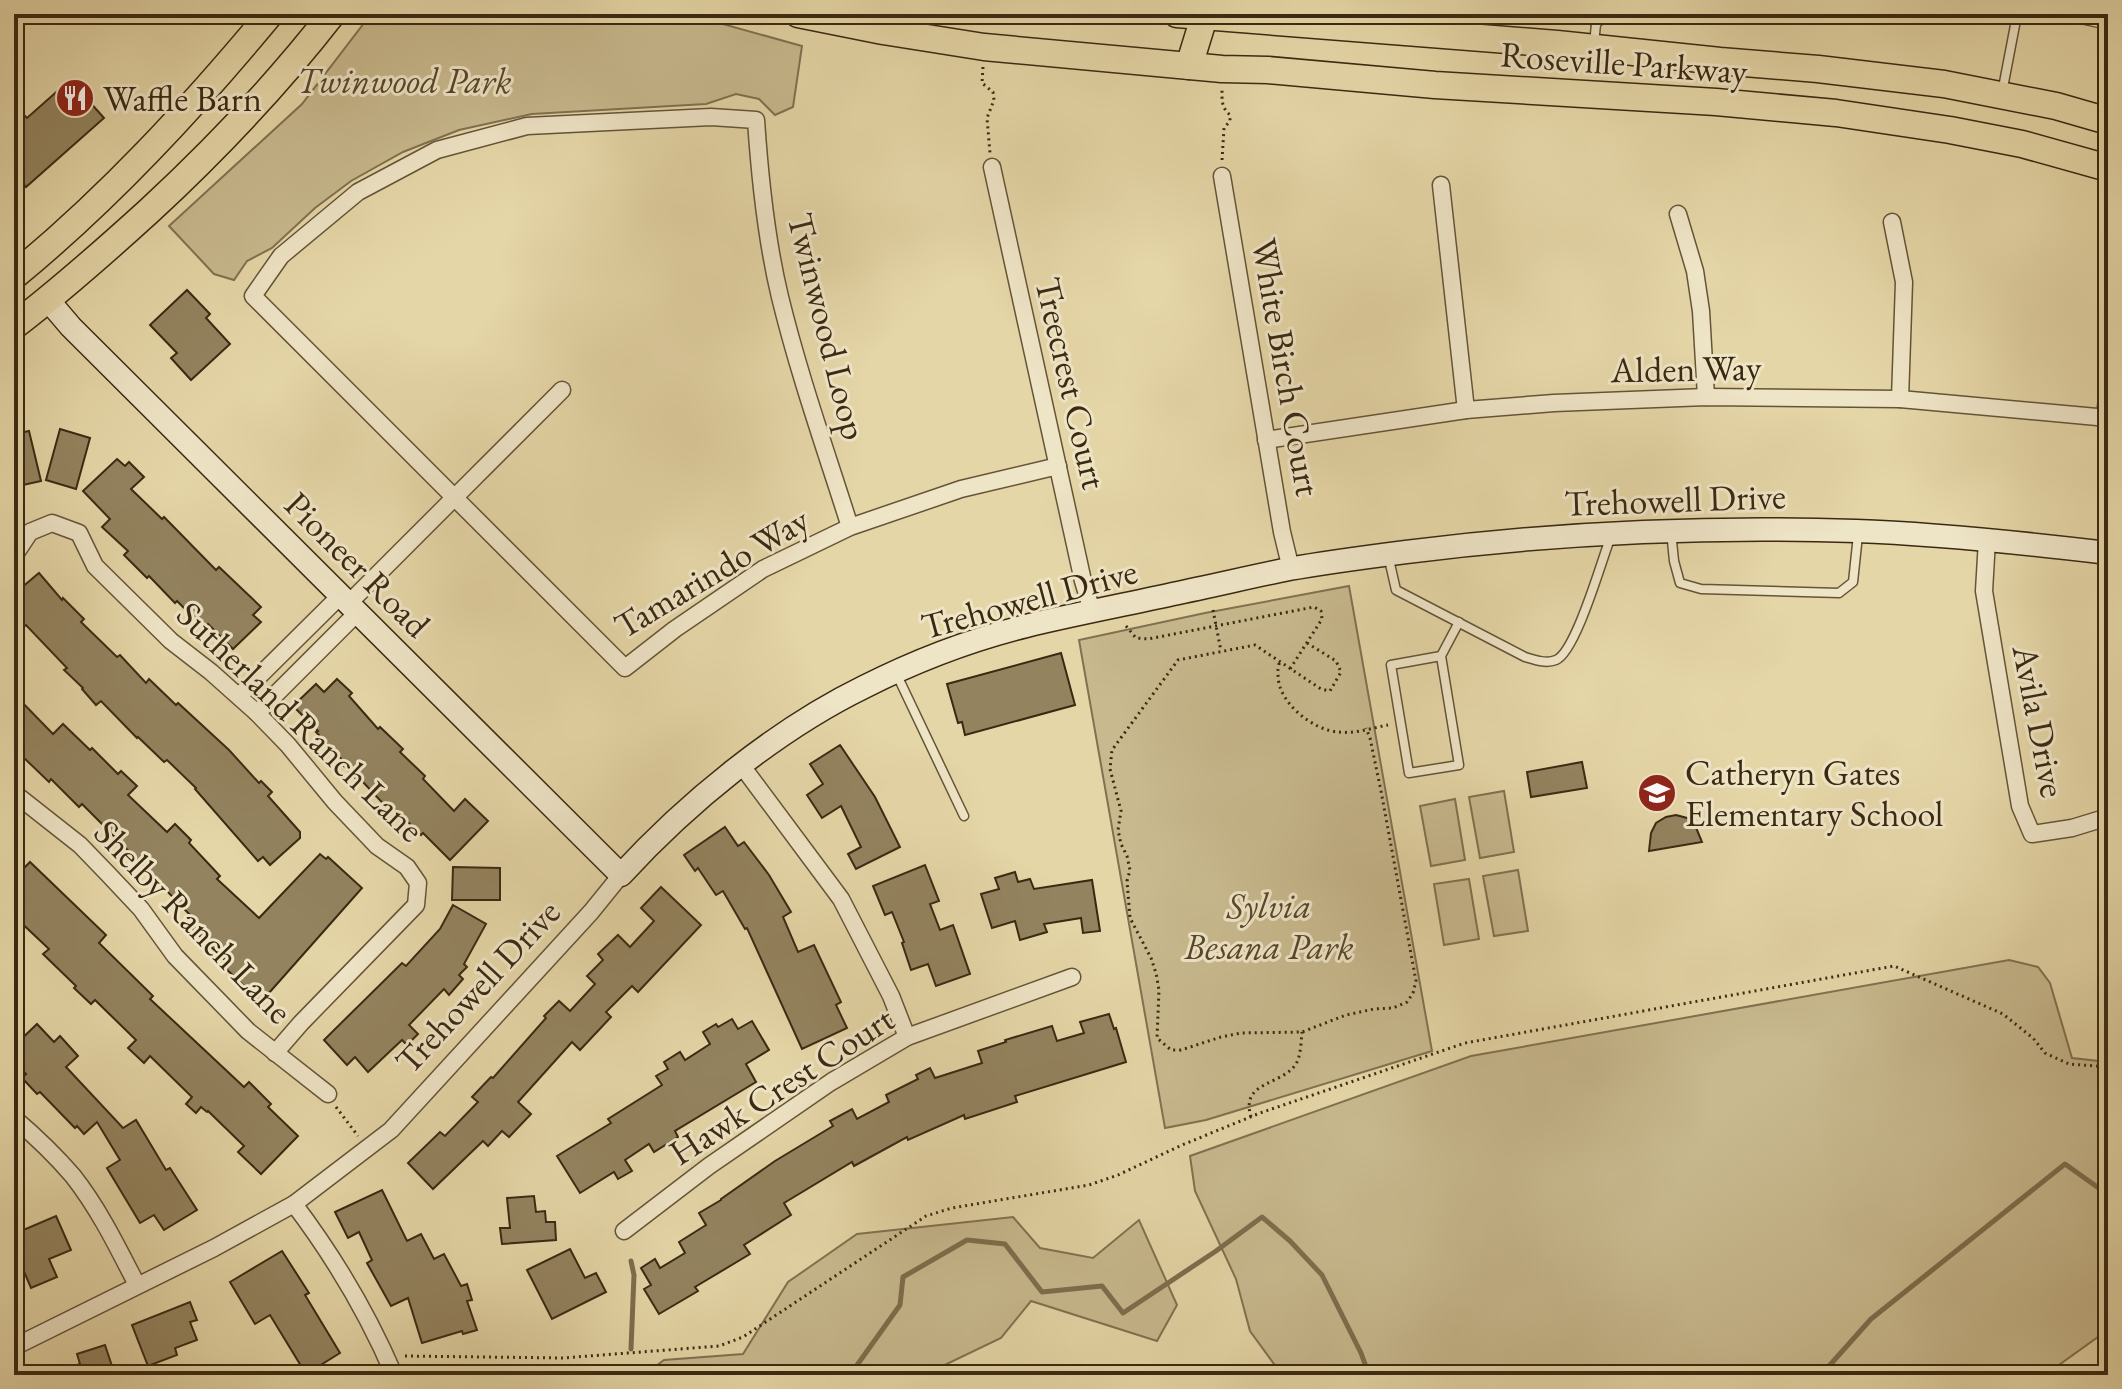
<svg xmlns="http://www.w3.org/2000/svg" width="2122" height="1389" font-family="'EB Garamond',serif">
<style>
.green{fill:#c8b98e;stroke:#817150;stroke-width:2}
.lines{fill:none;stroke-linecap:round;stroke-linejoin:round}
.stream{stroke:#7e6d4d;stroke-width:5}
.building{fill:#93835f;stroke:#3a2912;stroke-width:2}
.lane-casing{stroke:#655437;stroke-width:11}
.street-casing{stroke:#655437;stroke-width:19}
.secondary-casing{stroke:#3a2912;stroke-width:25}
.primary-casing{stroke:#3a2912;stroke-width:29}
.path{stroke:#3a2912;stroke-width:3;stroke-dasharray:2 4;stroke-linecap:butt}
.lane{stroke:#eee4c6;stroke-width:8}
.street{stroke:#eee4c6;stroke-width:16}
.secondary{stroke:#eee4c6;stroke-width:22}
.primary{stroke:#e5d6a7;stroke-width:26}
.labels{text-anchor:middle;stroke-width:6;stroke-linejoin:round;paint-order:stroke}
.street-label{font-size:36px;fill:#3a2912;stroke:#eee4c6}
.park-label{font-size:36px;font-style:italic;fill:#56462b;stroke:#eee4c6}
.poi-label{font-size:36px;fill:#3a2912;stroke:#eee4c6;text-anchor:start}
</style>
<rect width="100%" height="100%" fill="#e5d6a7"/>
<filter id="stains"><feTurbulence type="fractalNoise" baseFrequency=".0025" numOctaves="4"/><feColorMatrix values="0 0 0 0 .2 0 0 0 0 .09 0 0 0 0 .02 0 0 0 .5 -.17"/></filter>
<radialGradient id="worn" r=".72"><stop offset=".6" stop-color="#630" stop-opacity="0"/><stop offset="1" stop-color="#630" stop-opacity=".3"/></radialGradient>
<!-- green -->
<g class="green">
<path d="M371 14H687L802 46 793 107 775 115 759 99 736 94 706 104 532 114 459 130 403 152 351 181 315 208 272 248 247 261 234 280 214 274 169 226 302 104Z"/>
<path d="M1349 586 1432 1051 1206 1120 1165 1128 1079 640 1205 613Z"/>
<path d="M1504 791 1514 852 1480 858 1469 797Z"/>
<path d="M1455 799 1465 860 1431 866 1420 806Z"/>
<path d="M1518 870 1528 931 1494 936 1483 876Z"/>
<path d="M1469 879 1479 939 1444 945 1434 884Z"/>
<path d="M2009 960 2038 967 2050 983 2072 1058 2108 1062V1335L2098 1337 2045 1375H1282L1250 1331 1236 1279 1195 1191 1190 1156 1471 1056Z"/>
<path d="M1013 1217 1040 1248 1093 1258 1139 1220 1177 1305 1157 1341 1031 1301 1001 1338 924 1375H644L664 1360 743 1354 788 1282 857 1234Z"/>
</g>
<g class="lines">
<!-- stream -->
<g class="stream">
<path d="M631 1261 634 1275 631 1349"/>
<path d="M850 1375 900 1305 903 1277 967 1240 1005 1244 1042 1292 1102 1286 1123 1313 1216 1251 1262 1217 1290 1241 1322 1275 1361 1353 1369 1375"/>
<path d="M1821 1375 1871 1319 2065 1164 2100 1189 2108 1191"/>
</g>
</g>
<!-- building -->
<g class="building">
<path d="M70 80 104 118 26 187 14 173V105L27 118Z"/>
<path d="M187 290 210 314 206 318 230 344 191 380 171 358 177 353 150 325Z"/>
<path d="M60 429 90 438 76 489 46 480Z"/>
<path d="M29 431 41 481 14 487V434Z"/>
<path d="M117 459 125 466 129 462 144 477 131 489 162 519 164 517 216 570 219 567 261 607 253 615 261 622 233 649 208 624 204 628 177 601 175 603 149 576 147 578 124 555 128 551 102 527 110 519 83 491Z"/>
<path d="M39 573 62 600 63 598 84 619 81 622 117 657 120 655 146 683 149 679 176 705 178 703 229 750 259 783 261 781 272 792 268 796 300 832V838L270 865 263 857 258 861 195 789 196 788 167 760 164 762 138 737 137 738 101 701 96 705 82 689 83 688 64 670 67 668 26 625 21 629 14 621V594Z"/>
<path d="M1061 653 1075 705 965 735 962 722 958 723 947 684Z"/>
<path d="M337 679 352 693 349 696 378 729 380 727 403 749 400 752 425 776 423 779 454 811 465 799 488 821 450 860 423 833 421 835 394 808 391 812 362 781 360 783 342 764 344 762 316 732 318 731 293 706 316 684 324 692Z"/>
<path d="M14 694 53 734 63 724 90 750 92 748 118 774 121 771 137 786 128 795 167 832 175 824 191 840 189 843 220 876 217 879 259 918 320 854 326 859 328 857 362 888 261 1002 222 965 226 961 185 922 191 916 112 834 82 804 79 807 51 779 49 782 21 755 14 761Z"/>
<path d="M840 745 875 797 900 847 856 869 848 854 861 847 841 806 822 818 807 795 823 784 810 764Z"/>
<path d="M1582 762 1587 788 1531 797 1527 772Z"/>
<path d="M1676 815 1687 818 1695 825 1702 842 1649 851 1651 833 1656 823 1666 817Z"/>
<path d="M725 827 738 846 744 842 769 875 791 912 783 917 798 952 814 945 841 1002 836 1005 847 1028 802 1049 747 928 745 929 723 891 716 895 698 868 695 871 684 855Z"/>
<path d="M14 858 24 868 30 862 106 935 99 943 153 996 150 999 244 1087 249 1082 271 1104 268 1107 298 1136 261 1174 238 1152 244 1146 208 1111 207 1112 201 1107 196 1113 186 1104 192 1097 150 1056 144 1063 128 1048 136 1040 95 1000 91 1004 74 988 76 986 43 954 49 949 14 916Z"/>
<path d="M925 865 939 901 930 904 940 930 953 925 970 974 936 986 928 964 911 970 902 943 904 942 892 912 885 915 873 886Z"/>
<path d="M453 867 500 868V900H452Z"/>
<path d="M1015 872 1018 882 1030 879 1034 889 1092 880 1100 931 1083 933 1081 918 1044 924 1047 932 1020 940 1015 921 992 928 981 894 999 889 995 878Z"/>
<path d="M661 887 701 925 638 992 632 986 606 1012 611 1017 580 1050 572 1042 518 1102 531 1114 509 1137 502 1131 488 1146 483 1141 433 1189 408 1163 440 1132 445 1136 478 1102 472 1097 491 1077 493 1078 546 1018 544 1016 559 1001 570 1011 595 984 587 976 603 960 598 954 618 935 630 947 654 921 641 908Z"/>
<path d="M453 905 486 924 464 964 467 967 459 975 463 979 449 995 444 989 409 1025 418 1034 407 1045 402 1040 368 1072 355 1057 347 1065 324 1040 402 963 406 966 440 929Z"/>
<path d="M1109 1014 1114 1029 1116 1028 1126 1062 1015 1096 1017 1102 965 1119 964 1115 908 1140 907 1137 854 1166 852 1162 784 1203 791 1215 744 1245 750 1254 695 1287 698 1291 659 1314 644 1289 651 1285 641 1268 655 1259 660 1268 685 1253 679 1242 706 1225 699 1213 721 1200V1199L775 1161 833 1126 830 1121 852 1109 857 1119 889 1102 886 1095 918 1079 916 1075 930 1068 935 1078 982 1063 978 1051 1006 1042 1005 1040 1052 1026 1057 1041 1084 1033 1080 1022Z"/>
<path d="M732 1019 738 1029 752 1021 769 1050 746 1064 756 1082 675 1131 678 1137 654 1152 649 1144 625 1160 632 1171 618 1179 614 1172 580 1193 557 1156 611 1123 608 1119 662 1085 656 1076 668 1069 664 1062 680 1052 685 1060 710 1044 703 1032 716 1024 718 1027Z"/>
<path d="M37 1024 54 1042 60 1036 78 1056 66 1067 123 1128 136 1120 166 1170 170 1168 197 1210 164 1230 154 1215 140 1223 107 1168 120 1160 97 1122 84 1134 77 1126 75 1128 40 1092 37 1094 22 1078 26 1074 14 1061V1046Z"/>
<path d="M382 1190 407 1241 421 1234 434 1259 444 1254 461 1286 467 1284 472 1300 467 1301 477 1330 463 1334 462 1331 422 1343 408 1298 391 1306 367 1263 372 1260 359 1232 348 1238 335 1212Z"/>
<path d="M534 1196 536 1212 545 1211 546 1222H555L556 1240 502 1244 500 1228H510L507 1198Z"/>
<path d="M56 1216 71 1250 49 1259 57 1277 31 1288 14 1248V1234Z"/>
<path d="M570 1249 585 1278 596 1273 606 1292 552 1319 527 1270Z"/>
<path d="M282 1251 309 1293 305 1295 340 1353 306 1374 270 1315 255 1324 230 1282Z"/>
<path d="M190 1302 197 1320 190 1322 197 1340 175 1348 177 1355 148 1366 132 1325Z"/>
<path d="M105 1345 115 1375H55V1372L80 1364 77 1354Z"/>
</g>
<g class="lines">
<defs>
<g id="lane">
<path d="M1589 14 1596 24"/>
<path d="M1988 14 2016 20 2002 93"/>
<path d="M2018 14 2016 20 2058 14 2108 25"/>
<path d="M1594 44 1596 24 1607 14"/>
<path d="M1671 531 1674 561 1680 583 1701 589 1839 593 1853 582 1858 535"/>
<path d="M1388 555 1396 590 1525 657C1535 660 1546 664 1556 660 1576 652 1602 559 1611 536"/>
<path d="M1441 656 1459 765 1409 773 1391 665 1441 656 1459 622"/>
<path d="M896 673 964 816"/>
</g>
<g id="street">
<path d="M992 167 1083 581 1092 611"/>
<path d="M1222 176 1282 532 1291 569"/>
<path d="M1441 185 1466 410"/>
<path d="M1678 214 1695 271 1701 311 1706 397"/>
<path d="M1892 222 1904 282 1900 399"/>
<path d="M2105 418 2108 387"/>
<path d="M1266 440 1466 410 1554 403 1706 397 1900 399 2108 418"/>
<path d="M850 527C826 451 799 375 780 297 766 239 760 180 756 120L711 117 527 126 437 150 358 192 281 256 253 296 625 668 675 629 763 569 850 527 961 489 1058 466"/>
<path d="M1987 540 1984 591 2020 806 2032 834 2072 828 2108 817"/>
<path d="M14 556 30 532 52 523 79 533 95 566 171 641 211 672 257 713 288 745 335 802 377 846 407 867 418 883 416 905 301 1023 275 1053"/>
<path d="M349 603 562 390"/>
<path d="M239 696 341 595"/>
<path d="M257 713 358 612"/>
<path d="M742 766 841 899 891 996 907 1037"/>
<path d="M14 793 80 845 108 874 141 909 175 956 248 1031 328 1094"/>
<path d="M14 1118C35 1136 55 1155 73 1176 99 1209 118 1248 137 1285"/>
<path d="M294 1204C334 1257 368 1314 394 1375"/>
<path d="M624 1231 709 1166 831 1082 907 1037 1072 977"/>
<path d="M14 1347 214 1248 294 1204 391 1130 591 912 621 875"/>
</g>
<path id="secondary" d="M48 300 71 327 621 875C687 803 776 730 864 687 915 661 970 640 1026 626 1075 614 1124 605 1173 594 1212 586 1250 577 1289 569 1328 562 1367 557 1406 552 1556 533 1706 526 1856 531 1940 534 2024 543 2108 553"/>
<g id="primary">
<path d="M798 14 883 31 984 47 1222 69 1268 70 1435 85 1716 102 1836 113 1950 130 2022 144 2108 168"/>
<path d="M1177 14 1557 44 1720 61 1818 69 1944 84 2056 106 2108 121"/>
<path d="M1189 66 1205 14"/>
<path d="M14 276C109 198 192 108 270 14"/>
<path d="M14 326C61 290 105 251 149 211 216 149 276 86 332 14"/>
</g>
</defs>
<!-- lane casing -->
<use href="#lane" class="lane-casing"/>
<!-- street casing -->
<use href="#street" class="street-casing"/>
<!-- secondary casing -->
<use href="#secondary" class="secondary-casing"/>
<!-- primary casing -->
<use href="#primary" class="primary-casing"/>
<!-- path -->
<g class="path">
<path d="M983 67 982 83 993 92 994 100 987 118 990 153"/>
<path d="M1222 160 1224 128 1230 121V115C1221 107 1222 100 1222 89"/>
<path d="M1213 610 1221 651"/>
<path d="M1126 626 1136 638 1148 639 1314 607 1321 611 1322 619 1290 669"/>
<path d="M1307 643 1336 661 1341 672 1330 691 1321 689 1255 645 1178 660 1112 750 1110 769 1121 811 1118 830 1121 844 1127 856 1130 870 1127 881 1130 918 1151 958 1156 973 1159 990 1157 1038 1171 1050H1181L1221 1037 1241 1033 1302 1032 1346 1015 1374 1009 1393 1008 1407 1002 1413 993 1416 981 1381 791 1370 738 1366 728"/>
<path d="M1279 663C1279 667 1277 671 1278 675 1278 703 1313 730 1338 732 1355 734 1372 728 1388 725"/>
<path d="M336 1107 358 1136"/>
<path d="M1251 1117C1240 1081 1281 1086 1296 1064 1301 1055 1301 1042 1302 1032"/>
<path d="M405 1356 563 1358 719 1346 743 1337 926 1216 952 1208 1089 1185 1118 1175 1182 1145 1260 1113 1465 1043 1894 966 2003 1014 2033 1038 2045 1053 2069 1064 2108 1067"/>
</g>
<!-- lane -->
<use href="#lane" class="lane"/>
<!-- street -->
<use href="#street" class="street"/>
<!-- secondary -->
<use href="#secondary" class="secondary"/>
<!-- primary -->
<use href="#primary" class="primary"/>
</g>
<!-- icons -->
<defs>
<symbol id="restaurant-disc" viewBox="-11 -11 22 22"><circle r="9.5" fill="#8f2418" stroke="#eee4c6"/><path d="M-5-6h1v4h1v-4h1v4h1v-4h1v5L-1.5 .5V6h-2V.5L-5-1ZM5-6V6H3V1.5H1.5Q1.5-4 5-6Z" fill="#fff"/></symbol>
<symbol id="school-disc" viewBox="-11 -11 22 22"><circle r="9.5" fill="#8f2418" stroke="#eee4c6"/><path d="M0-5L7-2L0 1L-7-2ZM-4 1L0 2.5L4 1V4Q0 6-4 4Z" fill="#fff"/></symbol>
</defs>
<g fill-rule="evenodd">
<use href="#restaurant-disc" x="53" y="76" width="44" height="44"/>
<use href="#school-disc" x="1635" y="771" width="44" height="44"/>
</g>
<g class="labels">
<!-- street labels -->
<g class="street-label">
<text transform="translate(1624 62) rotate(4)" y="13">Roseville Parkway</text>
<text transform="translate(828 326) rotate(76)" y="13">Twinwood Loop</text>
<text transform="translate(1287 367) rotate(80)" y="13">White Birch Court</text>
<text transform="translate(1686 368) rotate(-1)" y="13">Alden Way</text>
<text transform="translate(1072 383) rotate(77)" y="13">Treecrest Court</text>
<text transform="translate(1675 499) rotate(-2)" y="13">Trehowell Drive</text>
<text transform="translate(358 564) rotate(45)" y="13">Pioneer Road</text>
<text transform="translate(711 572) rotate(-31)" y="13">Tamarindo Way</text>
<text transform="translate(1029 598) rotate(-15)" y="13">Trehowell Drive</text>
<text transform="translate(301 721) rotate(44)" y="13">Sutherland Ranch Lane</text>
<text transform="translate(2040 721) rotate(79)" y="13">Avila Drive</text>
<text transform="translate(194 921) rotate(46)" y="13">Shelby Ranch Lane</text>
<text transform="translate(477 986) rotate(-47)" y="13">Trehowell Drive</text>
<text transform="translate(781 1085) rotate(-33)" y="13">Hawk Crest Court</text>
</g>
<!-- park labels -->
<g class="park-label">
<text x="404" y="93">Twinwood Park</text>
<text x="1269" y="918">Sylvia<tspan x="1269" dy="41">Besana Park</tspan></text>
</g>
<!-- poi labels -->
<g class="poi-label">
<text x="103" y="111">Waffle Barn</text>
<text x="1685" y="785">Catheryn Gates<tspan x="1685" dy="41">Elementary School</tspan></text>
</g>
</g>
<!-- margin -->
<rect width="2122" height="1389" fill="none" stroke="#e5d6a7" stroke-width="48"/>
<rect x="16" y="16" width="2090" height="1357" fill="none" stroke="#3a2912" stroke-width="4"/>
<rect x="24" y="24" width="2074" height="1341" fill="none" stroke="#3a2912" stroke-width="2"/>
<rect width="100%" height="100%" filter="url(#stains)"/>
<rect width="100%" height="100%" fill="url(#worn)"/>
</svg>
